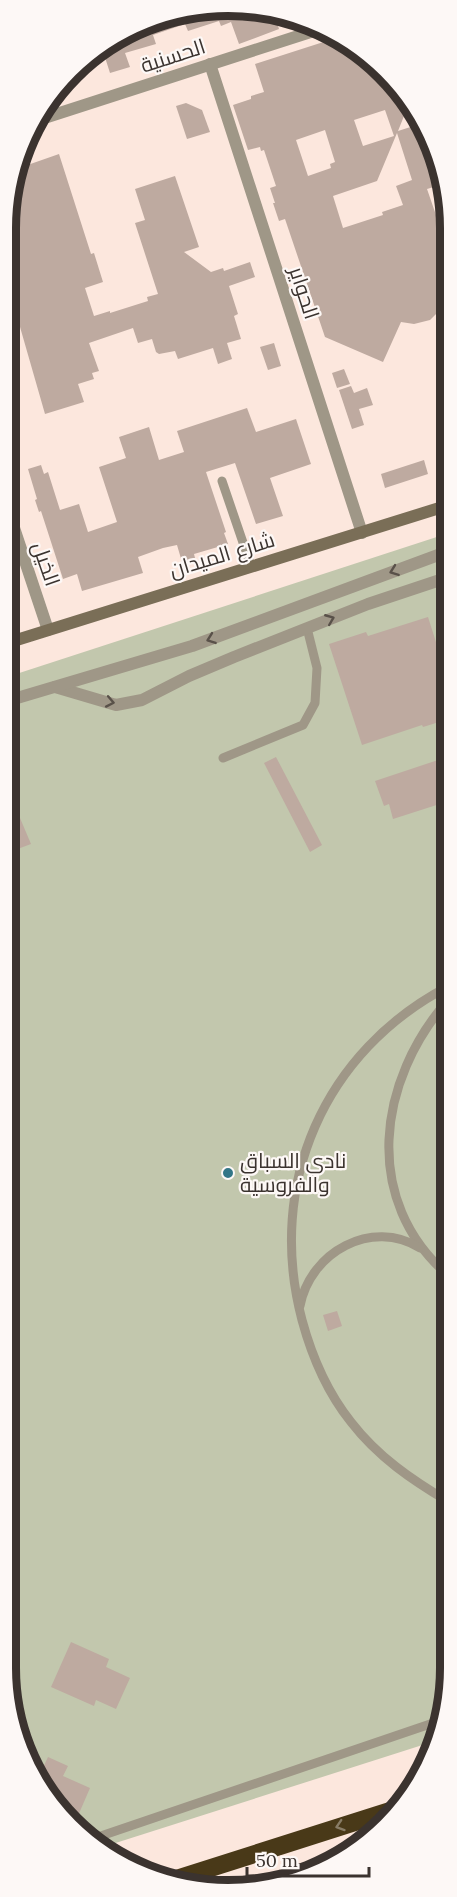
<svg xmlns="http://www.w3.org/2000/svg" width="457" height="1897" font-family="Lora,Cairo,serif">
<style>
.green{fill:#c2c7ad}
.building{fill:#beaaa0;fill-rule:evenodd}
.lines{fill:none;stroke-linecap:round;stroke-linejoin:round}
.lane{stroke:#9f9787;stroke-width:9}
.street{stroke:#9f9787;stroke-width:12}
.secondary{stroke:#7a6e57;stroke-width:12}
.highway{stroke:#493918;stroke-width:18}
.oneway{stroke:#595149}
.oneway2{stroke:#887c66}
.poi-dot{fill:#337687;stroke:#fdf8f6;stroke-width:2}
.labels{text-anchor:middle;stroke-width:4.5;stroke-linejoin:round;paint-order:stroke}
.street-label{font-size:21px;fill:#3b332f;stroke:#fdf8f6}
.poi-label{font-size:21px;fill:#3b332f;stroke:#fdf8f6;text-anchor:start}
.rim{fill:none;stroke:#3b332f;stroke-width:8}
</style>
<rect width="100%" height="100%" fill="#fce7dd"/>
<!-- green -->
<path class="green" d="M449 533V1698L435 1741 103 1847 61 1815 23 1753 6 1668 7 677Z"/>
<!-- building -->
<g class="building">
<path d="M258 8 274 13 279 29 239 44 231 22 221 26 219 21 188 31 185 24 153 35 156 44 125 53 130 67 110 73 102 48 154 22 180 13Z"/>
<path d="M339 37 386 71 404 116 398 131 423 123 428 130 444 184 427 189 437 218 441 217 449 242V281L447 282 445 299 443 307 430 320 414 324 401 322 383 362 325 337 285 219 279 221 273 203H275L270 188 276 186 264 150 261 151 260 147 248 150 233 105 251 99V96L264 92 255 64ZM385 110 394 136 363 146 354 120ZM325 130 335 162 330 164 331 168 308 176 296 140ZM397 133 412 180 396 186 403 205 382 212 383 215 343 228 333 196 377 181Z"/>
<path d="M186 103 202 110 210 132 187 139 176 106Z"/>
<path d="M59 154 91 254 94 253 103 282 85 288 94 316 110 311V313L148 301 147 297 158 294 135 223 145 220 135 189 175 176 199 247 184 252 211 272 223 268 224 271 250 262 255 277 229 286 238 314 234 316 241 339 227 343 232 359 218 364 213 348 178 359 175 351 159 354 156 352 152 339 138 343 133 328 89 343 99 371 92 373 94 379 78 384 84 402 45 414 14 306 8 308V199L19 168Z"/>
<path d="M274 343 281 366 268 370 260 347Z"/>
<path d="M344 369 350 384 337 388 332 373Z"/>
<path d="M351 386 354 393 367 388 373 405 359 409 364 425 352 429 339 390Z"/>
<path d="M247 408 256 432 296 419 311 464 270 478 283 516 256 524 235 463 206 472 226 532 224 533 228 544 194 554 195 558 182 562 177 545 163 548 138 557 143 573 82 591 77 574 63 579 41 511 39 512 35 500 37 499 28 469 41 465 44 474 48 472 60 510 79 504 88 532 117 522 99 467 126 458 119 437 149 427 159 460 184 452 177 431Z"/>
<path d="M424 460 428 474 385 488 381 474Z"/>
<path d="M428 617 449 683V719L423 727 422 725 362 745 329 644 366 632 368 636Z"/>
<path d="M276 757 322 845 310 852 264 763Z"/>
<path d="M441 759 449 785V801L393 819 389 804 384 806 375 781Z"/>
<path d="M20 818 31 844 7 853V823Z"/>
<path d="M337 1311 342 1326 328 1331 323 1315Z"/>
<path d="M71 1642 109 1659 106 1667 130 1678 116 1709 96 1700 94 1706 51 1687Z"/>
<path d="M48 1757 68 1766 63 1776 90 1788 74 1825 61 1815 38 1778Z"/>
</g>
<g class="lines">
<!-- lane -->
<g class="lane">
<path d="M222 481 251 566"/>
<path d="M223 758 303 725 315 703 317 668 307 628"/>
<path d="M449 1276C361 1201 377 1080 449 999"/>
<path d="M300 1306C310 1252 372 1218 420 1248"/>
<path d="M449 1502C412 1480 378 1457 351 1422 327 1392 312 1357 302 1320 266 1184 324 1051 449 986"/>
<path d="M92 1839 442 1720"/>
</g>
<!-- street -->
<g class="street">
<path d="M210 64 362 533"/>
<path d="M35 121 323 28"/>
<path d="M8 510 48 630"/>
<path d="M55 687 116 705 142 700 189 676 234 657 368 604 449 577"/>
<path d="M7 701 192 646 449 551"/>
</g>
<!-- secondary -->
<path class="secondary" d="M7 643 449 505"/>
<!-- highway -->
<path class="highway" d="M173 1880 396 1809"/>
</g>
<!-- one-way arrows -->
<defs><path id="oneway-chevron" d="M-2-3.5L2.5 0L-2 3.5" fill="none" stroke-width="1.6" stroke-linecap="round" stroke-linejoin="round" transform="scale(1.5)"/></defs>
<g class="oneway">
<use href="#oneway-chevron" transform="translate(394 571) rotate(160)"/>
<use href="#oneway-chevron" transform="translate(330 619) rotate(-22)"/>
<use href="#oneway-chevron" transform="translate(211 639) rotate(160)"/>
<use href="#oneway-chevron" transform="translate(110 702) rotate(11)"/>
</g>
<use class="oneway2" href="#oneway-chevron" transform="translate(340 1826) rotate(162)"/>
<!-- markers -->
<circle class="poi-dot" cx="228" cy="1173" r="6"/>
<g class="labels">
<!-- street labels -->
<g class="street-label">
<text transform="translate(173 56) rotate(-18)" y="7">الحسنية</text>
<text transform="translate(304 293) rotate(72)" y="7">الحواير</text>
<text transform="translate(222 555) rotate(-17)" y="7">شارع الميدان</text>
<text transform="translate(46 564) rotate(71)" y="7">الخيل</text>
</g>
<!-- poi labels -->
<g class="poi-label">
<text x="240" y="1168">نادي السباق<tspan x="240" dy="24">والفروسية</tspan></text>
</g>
</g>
<!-- crop -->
<path d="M0 0H457V1897H0ZM228 16H228A212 212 0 0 1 440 228V1668A212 212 0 0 1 228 1880H228A212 212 0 0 1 16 1668V228A212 212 0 0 1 228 16Z" fill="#fdf8f6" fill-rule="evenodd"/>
<path class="rim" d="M228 16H228A212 212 0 0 1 440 228V1668A212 212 0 0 1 228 1880H228A212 212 0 0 1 16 1668V228A212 212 0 0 1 228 16Z"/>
<!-- scale -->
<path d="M247 1867v9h122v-9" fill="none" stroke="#3b332f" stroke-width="3"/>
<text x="256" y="1867" font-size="18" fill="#3b332f" stroke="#fdf8f6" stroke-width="4.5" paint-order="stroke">50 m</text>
</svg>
